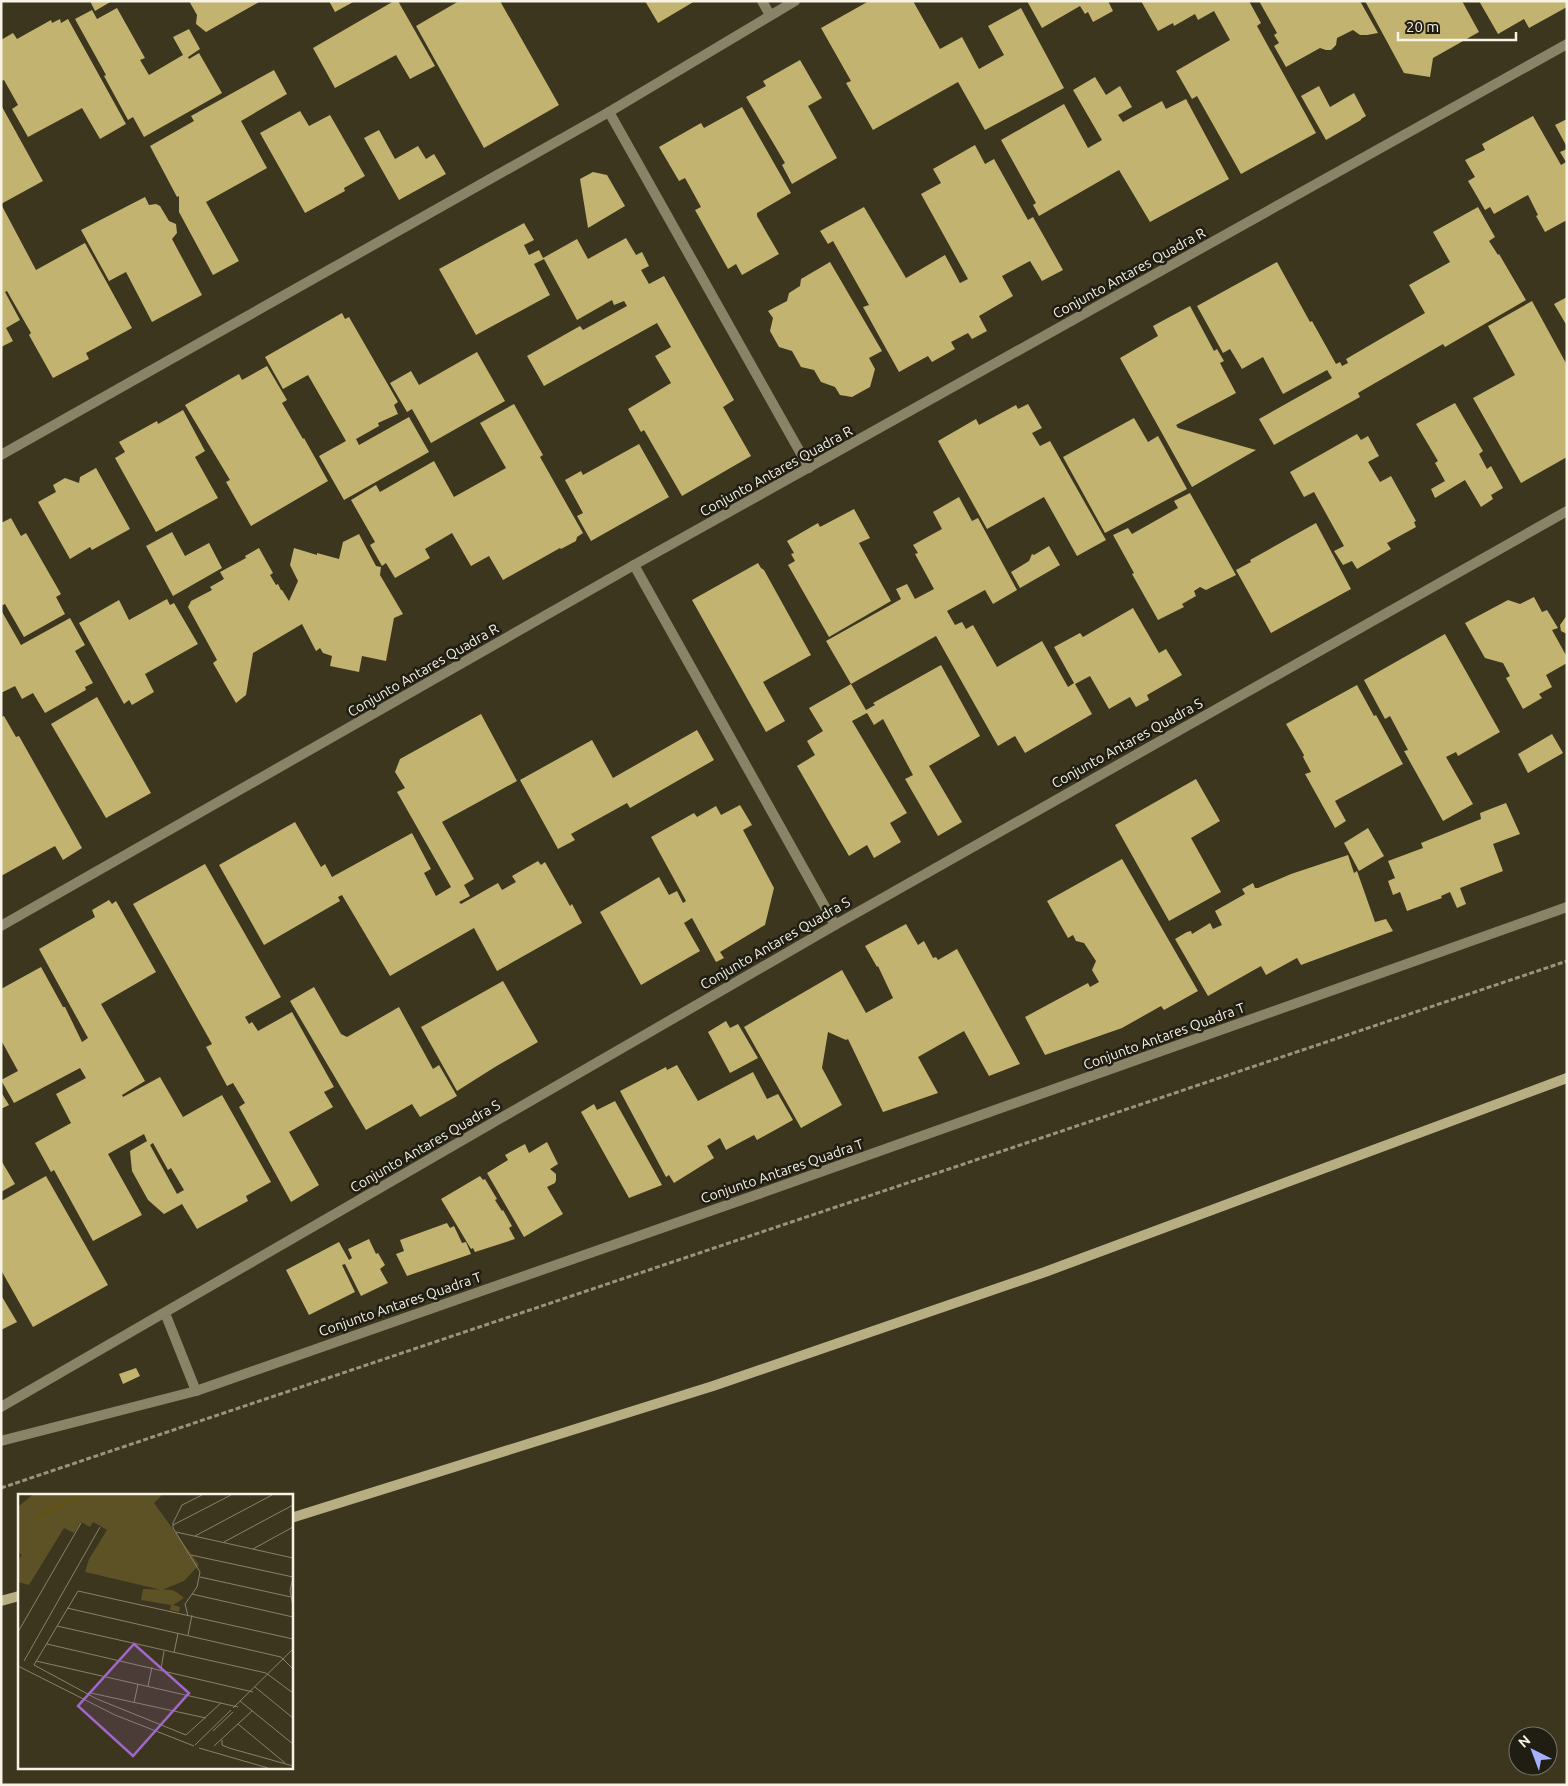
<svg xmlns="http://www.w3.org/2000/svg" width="1568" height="1786" font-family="Ubuntu,sans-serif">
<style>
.building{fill:#c2b371;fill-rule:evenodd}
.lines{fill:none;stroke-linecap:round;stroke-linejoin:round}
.path{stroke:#989480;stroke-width:3;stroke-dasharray:5 2.5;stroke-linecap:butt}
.minor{stroke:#898368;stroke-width:10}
.secondary{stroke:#b8ae83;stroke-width:10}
.labels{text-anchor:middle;stroke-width:5;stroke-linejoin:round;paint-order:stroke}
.street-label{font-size:14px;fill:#f7f4e5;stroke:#201e13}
.inset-river{fill:none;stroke:#625309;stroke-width:2.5}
.inset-road{fill:none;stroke:#87826e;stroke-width:1}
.view{fill:#a068ca;fill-opacity:0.15;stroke:#a068ca;stroke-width:2.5}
.inset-edge{fill:none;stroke:#f7f4e5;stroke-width:2.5}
</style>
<rect width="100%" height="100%" fill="#3c361e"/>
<!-- building -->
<g class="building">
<path d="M90 1H112L95 11Z"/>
<path d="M189 1H261L206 32 196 24 197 15Z"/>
<path d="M329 1H355L335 12Z"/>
<path d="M394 1H398L435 66 410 79 396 55 335 88 313 48Z"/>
<path d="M459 1H500L559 105 484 148 416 26Z"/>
<path d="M645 1H695L658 23Z"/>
<path d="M869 1H913L940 49 962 37 979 69 1004 55 988 26 1021 8 1064 88 985 130 958 82 873 130 846 83 851 81 821 28Z"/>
<path d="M1027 1H1108L1113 11 1093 22 1088 12 1085 14 1080 6 1042 28Z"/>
<path d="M1141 1H1249L1261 23 1257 26 1316 133 1241 174 1197 96 1192 99 1176 71 1230 40 1214 11 1198 20 1195 14 1174 26 1173 23 1158 31Z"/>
<path d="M1259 1H1360L1378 33 1367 35H1360L1353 30 1337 38 1336 45 1331 50H1326L1320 48 1286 67 1274 46 1279 43 1274 35 1277 33Z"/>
<path d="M1365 1H1462L1479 32 1433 58 1430 77 1404 73Z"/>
<path d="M1479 1H1567V7L1529 28 1524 19 1498 34Z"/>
<path d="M117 8 145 58 140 60 149 75 183 55 173 37 189 29 200 49 188 57 189 59 199 53 222 93 144 137 133 117 128 120 104 76 106 75 75 19 92 10 97 19Z"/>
<path d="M60 19 61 23 68 19 126 124 100 139 82 108 28 137 12 109 18 105 4 80 1 81V40L13 33 17 39 51 20 52 23Z"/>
<path d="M800 60 822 98 808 106 837 158 792 184 782 165 785 163 746 97 766 86 763 81Z"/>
<path d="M274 70 287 94 241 121 267 168 206 202 239 261 213 275 179 212V196L177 197 150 146 194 121 191 116Z"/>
<path d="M1095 77 1106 95 1120 86 1132 107 1118 115 1123 122 1162 101 1166 109 1186 99 1229 179 1150 222 1119 170 1039 216 1033 205 1036 203 1001 140 1064 104 1088 148 1102 140 1073 90Z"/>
<path d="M1319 86 1330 107 1354 93 1366 116 1361 119V120L1326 140 1301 96Z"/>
<path d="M1 105 43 181 1 204Z"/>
<path d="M742 107 791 193 757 213V216L779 254 742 275 736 264 728 269 695 210 701 207 685 178 679 181 659 147 701 123 704 128Z"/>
<path d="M300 111 309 126 330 115 365 176 344 188 345 191 305 213 260 133Z"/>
<path d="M1533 116 1561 165 1566 162 1560 152 1567 149V220L1545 232 1536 216 1538 215 1528 195 1494 214 1490 207 1485 210 1468 181 1475 177 1465 160 1485 150 1482 144Z"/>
<path d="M1567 119V147L1555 125Z"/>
<path d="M379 130 395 159 418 146 426 159 434 154 446 174 399 200 364 138Z"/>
<path d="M975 145 985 164 994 159 1028 220 1033 217 1063 270 1042 281 1030 261 1002 276 1013 296 979 316 987 331 972 339 968 333 951 342 955 349 932 362 928 356 899 372 863 307 869 305 833 241 828 244 820 231 864 207 906 278 945 255 960 283 968 279 921 194 941 183 933 169Z"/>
<path d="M593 172 607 175 625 206 588 228 580 179Z"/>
<path d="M145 197 149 205 156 204 160 206 169 221 176 224 177 233 172 239 202 295 152 322 126 272 109 281 81 230Z"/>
<path d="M1 204 36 270 85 243 132 328 86 353 89 359 53 378 29 335 31 333 7 291 5 292 20 320 6 328 13 341 1 347Z"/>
<path d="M1478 207 1495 237 1489 241 1498 255 1499 254 1526 300 1445 347 1443 344 1363 390 1358 393 1360 397 1274 445 1259 419 1332 378 1327 370 1283 394 1263 357 1242 369 1230 349 1223 353 1197 306 1277 262 1310 322 1312 321 1336 364 1340 362 1342 366 1348 363 1346 359 1425 313 1409 285 1450 262 1433 232Z"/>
<path d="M524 223 534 240 524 245 529 255 539 250 543 258 577 239 588 259 626 238 636 255 642 252 649 266 641 270 649 284 664 276 734 400 723 407 751 456 682 496 644 430 641 432 628 409 671 383 655 356 671 347 657 323 544 386 527 356 580 326 583 330 627 306 624 301 614 305 612 300 577 320 544 259 534 264 550 295 476 335 439 269Z"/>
<path d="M830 262 882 351 869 358 875 369 870 387 852 397 840 395 835 387 821 382 814 370 801 367 792 351 779 347 770 331 773 318 768 311 787 301 789 293 800 286 801 279Z"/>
<path d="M1567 297V326L1554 304Z"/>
<path d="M1532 301 1567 365V457L1521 483 1473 398 1515 375 1488 326Z"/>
<path d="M1190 306 1214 351 1217 349 1224 361 1220 363 1236 393 1176 425 1178 428 1256 450 1192 487 1120 358 1158 336 1153 326Z"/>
<path d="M342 313 345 319 349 317 398 402 394 405 398 414 378 423 379 426 356 439 359 445 409 417 429 452 344 500 319 456 346 441 308 375 283 389 265 357Z"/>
<path d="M477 352 505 401 431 443 412 409 407 412 390 383 411 371 419 385Z"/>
<path d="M267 366 287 400 282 403 303 439 304 438 328 481 251 526 226 482 230 480 185 405 239 374 242 380Z"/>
<path d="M1455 403 1483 451 1479 454 1487 469 1491 466 1503 488 1491 495 1493 499 1481 507 1465 480 1435 498 1431 489 1445 481 1435 463 1438 461 1416 424Z"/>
<path d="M514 404 543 455 540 457 583 533 577 537 576 541 561 549 560 548 503 580 489 556 471 566 452 533 425 549 430 558 395 578 386 563 382 566 370 545 375 542 351 500 376 485 380 492 434 461 454 497 506 468 480 423Z"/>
<path d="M1028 404 1042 428 1032 433 1040 446 1050 441 1106 540 1077 556 1044 497 987 529 938 441 976 419 979 425 1016 405 1018 409Z"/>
<path d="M183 410 205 451 195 457 218 498 156 532 115 458 125 452 119 442 157 421 158 424Z"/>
<path d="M1134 418 1148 442 1158 436 1187 489 1105 533 1063 457Z"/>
<path d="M1357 434 1361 440 1368 436 1379 456 1368 462 1380 482 1391 476 1416 521 1414 522 1416 527 1387 543 1391 549 1357 569 1352 561 1343 565 1334 551 1344 546 1314 492 1304 497 1290 472Z"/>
<path d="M639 444 669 497 591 541 577 516 583 513 565 480 581 471 583 475Z"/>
<path d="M96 468 130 529 92 550 90 547 70 559 38 502 56 492 53 485 65 478 79 483 80 477Z"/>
<path d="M1190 493 1236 575 1206 590 1200 587 1194 591 1196 596 1182 604 1184 607 1158 620 1132 574 1134 573 1113 535 1128 528 1132 534 1178 508 1174 501Z"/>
<path d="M959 497 972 521 978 518 1017 590 993 604 985 590 947 611 955 625 962 622 966 629 973 625 997 667 1042 641 1068 687 1074 683 1054 647 1080 633 1083 637 1133 608 1159 653 1166 649 1182 675 1147 695 1149 700 1136 707 1130 697 1109 709 1090 676 1075 684 1092 714 1025 753 1015 736 998 746 936 636 851 684 866 710 875 705 873 703 941 665 980 736 929 766 962 822 938 836 905 779 913 775 883 719 874 725 867 713 852 721 907 813 890 823 901 842 874 858 867 845 849 856 797 766 815 755 807 741 823 731 809 708 851 684 826 641 901 599 896 589 907 584 915 599 934 589 915 554 918 553 913 545 942 529 933 512Z"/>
<path d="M854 509 870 538 859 543 891 601 829 637 788 565 795 561 791 554 794 553 787 541 818 523 820 527Z"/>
<path d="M11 518 21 536 26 533 61 594 56 597 65 614 24 637 5 604 1 606V523Z"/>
<path d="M1316 523 1351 589 1271 633 1236 570 1251 562 1250 560Z"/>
<path d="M172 532 185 556 209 543 222 568 173 596 146 546Z"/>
<path d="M359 534 376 566 381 567 380 575 403 614 394 618 386 661 362 656 359 672 330 666 332 656 323 653 320 648 316 651 302 624 253 653 246 695 236 703 213 663 217 660 188 607 191 601 212 590 210 587 224 579 220 572 246 558 245 556 259 548 273 573 270 575 276 585 278 584 281 590H282L289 601 298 581 290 565 294 548 317 555V553L339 559 343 542Z"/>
<path d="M1049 546 1060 565 1020 588 1011 572 1029 561 1032 554 1034 555Z"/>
<path d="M758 563 761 568 764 570 811 655 763 682 785 721 766 732 692 600Z"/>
<path d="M1534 597 1542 612 1547 610 1558 628 1552 630 1567 657V663L1546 675 1552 687 1539 694 1542 698 1523 709 1506 678 1510 676 1503 663 1485 658 1465 623 1508 600 1520 604Z"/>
<path d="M167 599 170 605 174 603 198 644 145 674 154 692 132 705 129 700 124 704 79 623 119 600 129 620Z"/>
<path d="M1 610 21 645 70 618 85 645 75 651 93 683 85 687 86 690 45 713 33 693 22 699 15 686 1 693Z"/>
<path d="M1567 615V634L1561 631 1560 625Z"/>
<path d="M1445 634 1500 732 1458 756 1456 752 1446 757 1473 804 1443 821 1404 751 1408 750 1390 716 1385 719 1364 680Z"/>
<path d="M1357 685 1374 716 1376 715 1403 764 1335 801 1346 821 1335 828 1305 774 1311 772 1303 757 1304 755 1286 724Z"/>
<path d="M97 697 151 793 106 818 51 724Z"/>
<path d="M481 714 517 781 442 822 474 879 464 885 470 896 459 902 461 904 498 883 502 890 516 882 512 876 538 861 541 865 545 862 570 906 572 904 582 923 497 971 474 928 390 976 342 895 338 897 340 901 264 945 219 865 295 822 321 867 325 864 332 877 412 833 431 869 424 873 436 896 451 887 397 792 405 788 395 772 400 759Z"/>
<path d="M4 716 16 737 19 736 82 848 63 860 55 846 1 876V717Z"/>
<path d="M697 730 714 760 630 808 627 803 571 834 575 840 558 849 520 780 592 740 613 778Z"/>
<path d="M1552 734 1563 753 1528 773 1518 754Z"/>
<path d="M1196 779 1220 821 1191 838 1221 892 1169 921 1115 825Z"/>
<path d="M1506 803 1520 834 1493 844 1503 871 1460 888 1466 904 1457 908 1450 892 1441 896 1442 898 1407 911 1400 892 1393 895 1388 881 1395 878 1388 861 1423 848 1421 843 1481 819 1480 813Z"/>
<path d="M740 805 752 825 743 830 774 888 765 925 720 952 724 958 716 962 692 918 684 923 700 951 641 985 600 912 659 877 669 895 677 891 683 903 686 901 651 837 694 813 697 817 716 806 721 815Z"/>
<path d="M1368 828 1384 856 1359 871 1344 843Z"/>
<path d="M1348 855 1354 873 1357 871 1375 922 1386 919 1393 931 1301 965 1297 958 1266 975 1261 966 1208 996 1175 939 1187 932 1191 931 1192 934 1210 923 1213 929 1222 925 1215 911 1245 894 1242 889 1253 883 1255 888H1258L1291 874Z"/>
<path d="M1122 859 1198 991 1164 1010 1161 1006 1122 1028 1045 1055 1025 1017 1088 983 1090 987 1099 982 1092 970 1096 961 1084 943 1076 941 1073 935 1068 938 1047 901Z"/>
<path d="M205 864 281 997 245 1017 249 1024 252 1022 258 1031 292 1012 334 1087 324 1092 333 1107 289 1132 319 1185 291 1202 239 1107 245 1103 233 1083 227 1086 206 1047 212 1044 133 904Z"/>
<path d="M109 900 112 904 116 901 156 972 101 1004 145 1081 122 1095 123 1097 160 1077 183 1117 222 1095 271 1182 246 1196 248 1201 197 1229 182 1204 164 1214 148 1200 132 1171 130 1151 147 1141 144 1134 108 1154 142 1215 93 1241 54 1170 51 1172 35 1143 71 1123 56 1094 86 1078 80 1068 14 1103 1 1080 18 1071 1 1040V989L41 967 63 1007H65L82 1042 88 1038 39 949 95 917 92 910ZM153 1143 168 1170 171 1168 184 1190 177 1194 150 1145Z"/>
<path d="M906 924 918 945 924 941 933 958 936 957 938 960 957 949 1020 1064 989 1076 964 1031 918 1057 938 1093 883 1112 848 1039 846 1040 828 1032 822 1068 842 1105 801 1128 744 1027 842 970 866 1013 893 998 878 966 877 967 865 946Z"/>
<path d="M503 981 538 1042 495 1067 457 1091 421 1027Z"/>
<path d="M314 987 341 1034 347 1037 399 1007 433 1069 439 1065 457 1096 420 1117 412 1104 366 1130 290 1001Z"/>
<path d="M726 1021 730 1028 738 1024 758 1058 730 1073 708 1032Z"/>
<path d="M677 1065 698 1101 753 1072 767 1099 778 1094 793 1120 757 1140 754 1135 726 1150 720 1138 707 1146 714 1158 674 1183 669 1175 666 1177 620 1091 666 1067 667 1070Z"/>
<path d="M1 1092 9 1105 1 1109Z"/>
<path d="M615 1101 662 1185 629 1198 581 1112 594 1104 597 1110Z"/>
<path d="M547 1142 558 1164 550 1169 556 1174V1180L555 1183 547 1187 563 1214 524 1237 487 1173 508 1160 505 1155 525 1144 529 1153Z"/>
<path d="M1 1160 15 1184 1 1192Z"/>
<path d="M46 1176 108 1285 33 1327 1 1270V1201Z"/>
<path d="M480 1176 483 1180 485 1179 497 1199 495 1200 502 1211 503 1210 512 1226 509 1228 515 1239 475 1252 473 1248 471 1249 441 1199Z"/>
<path d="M447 1223 450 1228 454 1226 462 1243 466 1242 471 1254 407 1276 396 1254 404 1251 400 1240Z"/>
<path d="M369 1239 376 1254 378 1253 385 1265 380 1269 388 1283 361 1296 345 1264 342 1265 355 1292 309 1315 286 1270 339 1242 349 1260 352 1258 348 1249Z"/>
<path d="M1 1295 17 1322 1 1330Z"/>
<path d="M136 1368 140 1376 123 1384 119 1374Z"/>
</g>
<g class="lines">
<!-- path -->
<path class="path" d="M1 1488 1567 961"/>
<!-- minor -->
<g class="minor">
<path d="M762 1 770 15"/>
<path d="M609 112 809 468"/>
<path d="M1 455 609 112 795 1"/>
<path d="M634 565 835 925"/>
<path d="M1 926 634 565 1567 44"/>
<path d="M165 1313 196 1391"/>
<path d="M1 1407 835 925 1567 511"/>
<path d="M1 1441 196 1391 753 1196 1567 907"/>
</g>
<!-- secondary -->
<g class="secondary">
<path d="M291 1518 713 1386 1045 1272 1567 1078"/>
<path d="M1 1601 19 1596"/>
</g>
</g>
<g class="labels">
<!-- street labels -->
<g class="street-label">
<text transform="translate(1129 273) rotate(-29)" y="5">Conjunto Antares Quadra R</text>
<text transform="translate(776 471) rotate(-29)" y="5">Conjunto Antares Quadra R</text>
<text transform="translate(423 670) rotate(-30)" y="5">Conjunto Antares Quadra R</text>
<text transform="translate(1127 743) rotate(-29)" y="5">Conjunto Antares Quadra S</text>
<text transform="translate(775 943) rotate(-30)" y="5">Conjunto Antares Quadra S</text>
<text transform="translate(1164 1036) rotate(-20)" y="5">Conjunto Antares Quadra T</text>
<text transform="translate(425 1146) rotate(-30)" y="5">Conjunto Antares Quadra S</text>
<text transform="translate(782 1171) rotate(-19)" y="5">Conjunto Antares Quadra T</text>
<text transform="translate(400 1304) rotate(-19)" y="5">Conjunto Antares Quadra T</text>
</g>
</g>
<!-- overview -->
<g transform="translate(18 1494)">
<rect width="275" height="275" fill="#3c361e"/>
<path d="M14 1H144L136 9 181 71 166 87 144 96 67 78 71 65 89 36 75 28 72 33 63 28 56 39 46 34 11 91 0 88V66L4 61 0 58V13ZM125 95 154 96 160 99 166 104 155 111 162 113 161 118 152 116 153 111 123 106Z" fill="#5c5226"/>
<path class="inset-river" d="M17 24 64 1"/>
<path class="inset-road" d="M155 31 213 1M158 38 275 64M177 42 254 1M206 48 275 11M235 55 275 33M173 61 275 83M182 83 273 103M275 84 272 96 275 113M174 100 275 123M49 114 263 163 275 175M170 122 167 110 179 93 182 78 155 34V29L164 11 184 1M39 132 248 179 275 199M0 138 63 29M170 141 174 121M29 150 235 198M156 159 160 139M6 167 82 33M18 167 220 213M0 172 97 221 176 252M143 175 146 157M130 192 134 173M237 193 275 224M73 199 188 224M222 207 275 250M116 209 120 190M203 209 168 241 79 205 16 171 60 97 275 145M215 214 275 155M220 230 267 269M195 237 215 218M204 246V251L211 254 275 272M177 251 213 216M196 252 234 217M181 254 250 274"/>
<path class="view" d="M116 150 171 199 115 262 60 212Z"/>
<rect width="275" height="275" class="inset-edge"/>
</g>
<!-- border -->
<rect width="1568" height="1786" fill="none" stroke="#f7f4e5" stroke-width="5"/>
<!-- north arrow -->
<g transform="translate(1533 1751) rotate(318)"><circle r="24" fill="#201e13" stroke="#767467"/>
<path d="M0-4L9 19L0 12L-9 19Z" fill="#a6b1fc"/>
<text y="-8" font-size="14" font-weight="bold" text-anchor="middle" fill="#f7f4e5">N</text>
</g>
<!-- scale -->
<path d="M1398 32v8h118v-8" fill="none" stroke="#f7f4e5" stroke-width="2.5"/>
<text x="1406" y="32" font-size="15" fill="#f7f4e5" stroke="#201e13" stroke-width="4" paint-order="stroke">20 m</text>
</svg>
